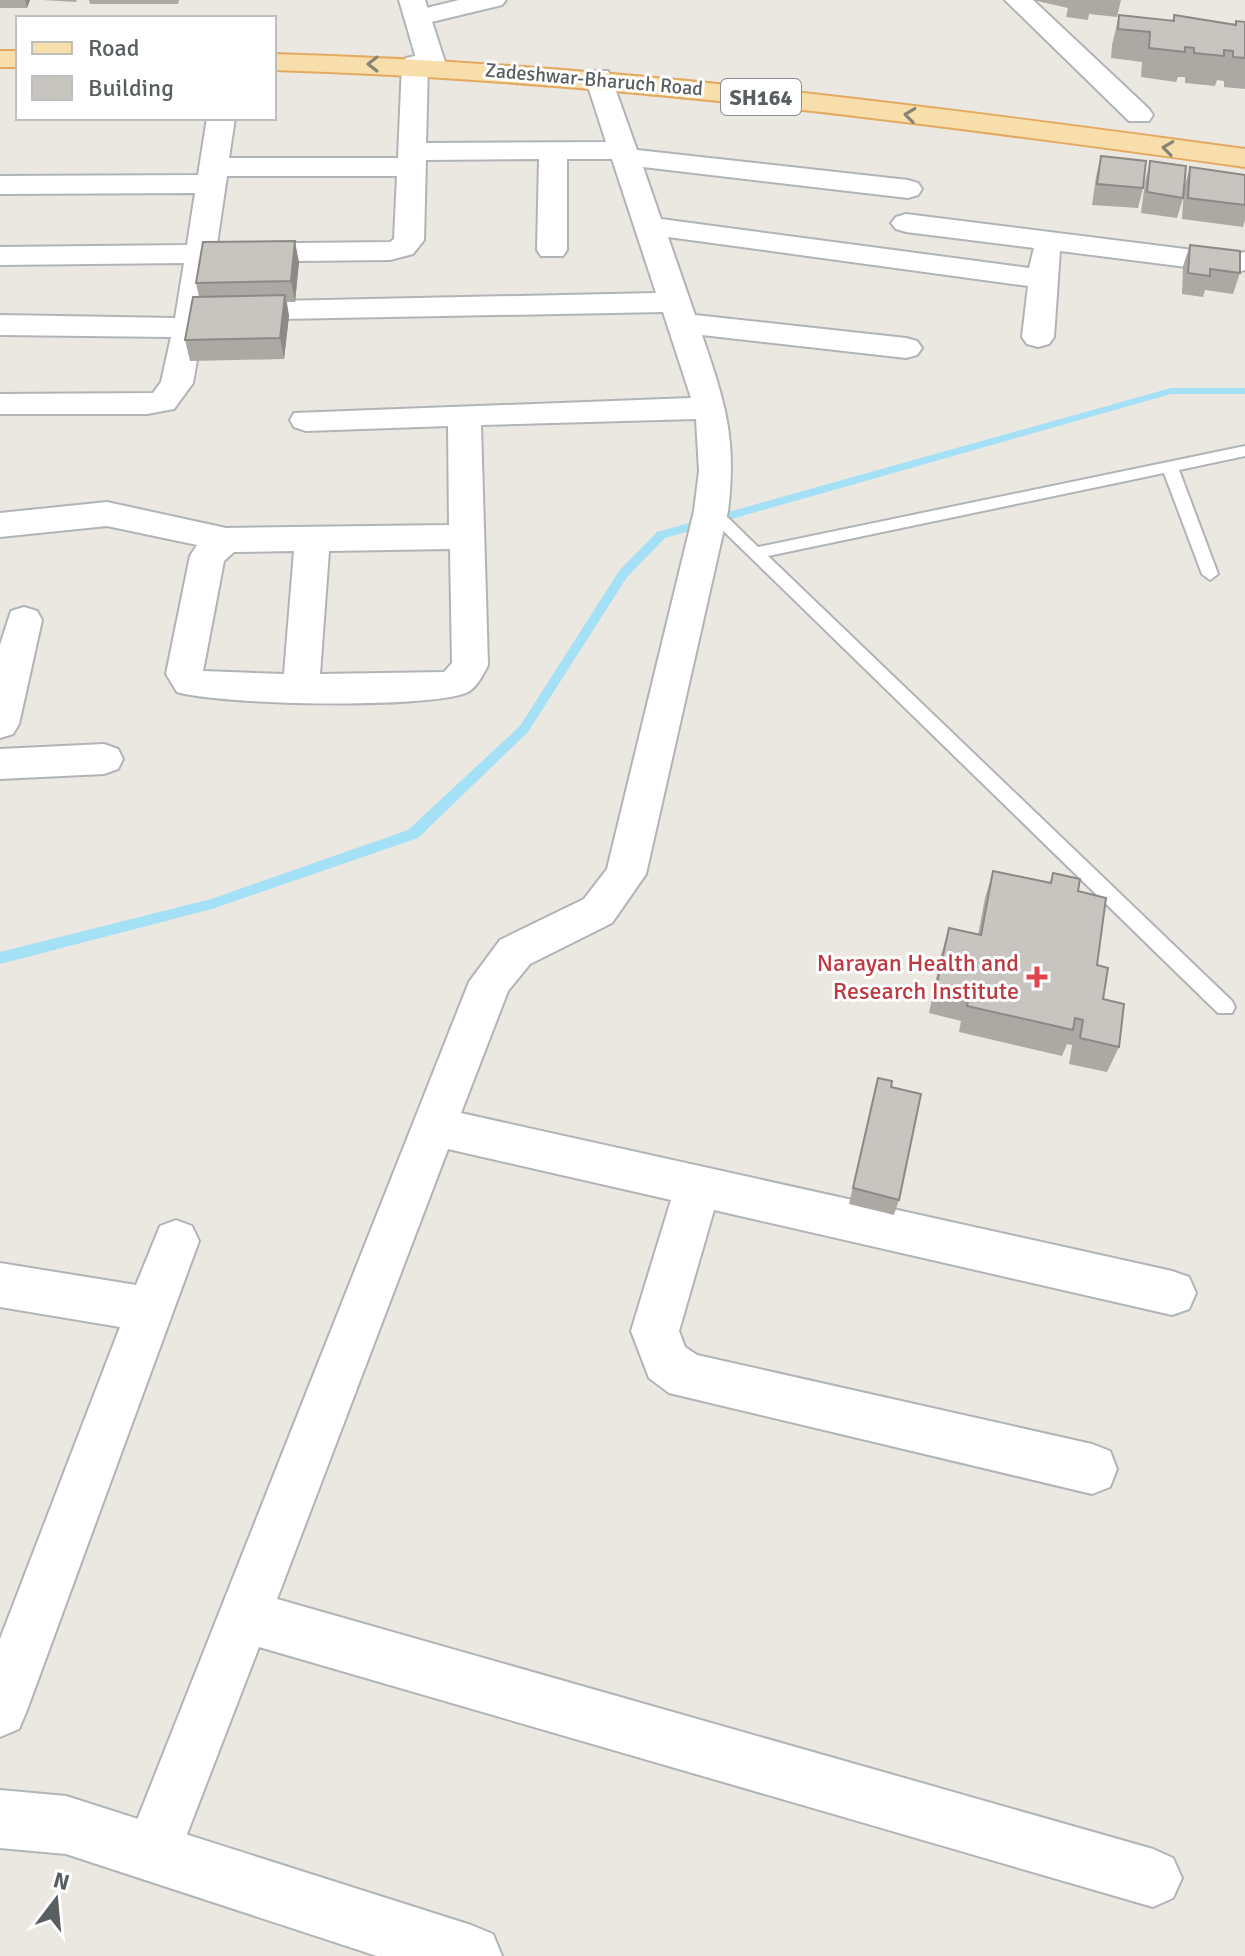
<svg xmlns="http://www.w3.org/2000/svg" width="1245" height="1956" font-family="Signika,sans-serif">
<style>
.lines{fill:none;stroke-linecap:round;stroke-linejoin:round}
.stream{fill:#a5e1f6;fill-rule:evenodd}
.lane-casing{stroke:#b1b4b7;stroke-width:4}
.street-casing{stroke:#b1b4b7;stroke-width:4}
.secondary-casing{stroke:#b0b5b7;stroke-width:4}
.primary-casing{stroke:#e3a961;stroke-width:4}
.lane{fill:#fff;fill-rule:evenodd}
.street{fill:#fff;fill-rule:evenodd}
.secondary{fill:#fff;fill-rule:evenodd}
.primary{fill:#f7deaa;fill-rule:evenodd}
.wall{fill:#aca9a5}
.shaded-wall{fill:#8c8986}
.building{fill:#c8c4c0;stroke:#8c8986;stroke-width:2}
.oneway{stroke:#888476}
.health-dot{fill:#e0444e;stroke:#fff;stroke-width:3}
.labels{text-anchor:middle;stroke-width:6;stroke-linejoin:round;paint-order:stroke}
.far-street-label{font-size:20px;fill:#595e60;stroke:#fff}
.shield{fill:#fff;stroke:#8b8e90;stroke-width:2}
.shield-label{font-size:22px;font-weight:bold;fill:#595e60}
.health-label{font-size:24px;fill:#be3a42;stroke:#fff;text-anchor:end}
</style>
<rect width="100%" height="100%" fill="#ebe7e1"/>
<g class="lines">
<!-- stream -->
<path class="stream" d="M1171 388H1245V394H1171L665 538 627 577 528 732 418 838 212 909 0 964V952L211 899 408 830 520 726 619 571 657 532Z"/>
<defs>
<path id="lane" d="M1245 446V456L1179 470 1218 574 1210 580 1202 574 1164 473 768 556 1232 1001 1235 1007 1232 1013H1218L703 511 705 507H717L758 547Z"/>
<g id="street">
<path d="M459 0H506L502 5 419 25 406 17 410 12Z"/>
<path d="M1005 0H1033L1149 109 1153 115 1149 121H1129Z"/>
<path d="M415 56 424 58 428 64 426 143 606 142 585 77 588 71H608L611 77 637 150 908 180 918 183 922 189 918 195 908 198 643 167 661 219 1029 268 1034 248 906 232 896 229 891 223 896 217 906 214 1233 255 1245 252V270L1234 273 1060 251 1054 337 1049 344 1038 347 1027 344 1022 337 1028 286 668 237 695 315 906 338 917 341 922 348 917 355 906 358 702 335C725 403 737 438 728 511L646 874 612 923 530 964 508 991 461 1113 1172 1271 1189 1277 1196 1293 1189 1309 1172 1315 714 1210 679 1331 685 1347 697 1355 1092 1444 1110 1451 1117 1469 1110 1487 1092 1494 669 1393 649 1378 631 1331 671 1200 448 1149 277 1599 1153 1849 1173 1858 1182 1878 1173 1898 1153 1907 259 1647 172 1873 152 1881 132 1873 124 1853 469 982 500 940 584 899 607 869 694 511 699 471 696 419 481 425 488 665C483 675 476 689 466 693 424 709 221 705 177 692L166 674 190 556 197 545 107 526 0 537V513L107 502 226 528 449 525 448 426 306 431 294 427 290 420 294 413 691 398 663 312 233 320 222 318 218 311 222 304 233 302 656 293 612 159H567V250L563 256H541L537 250 539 159 426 160 424 240 413 254 390 260 214 262 193 383 174 409 147 414H0V394L153 393 161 382 171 337 0 335V315L175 318 184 263 0 265V247L187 245 195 193 0 194V176L198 175 207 118H235L229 158H398L402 64 406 58ZM227 176H397L394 239 390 242 217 244ZM450 549 452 663 444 672 320 674 329 551ZM294 551 284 674 203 671 224 561 234 552Z"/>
<path d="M24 607 37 611 42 620 19 724 13 734 0 738V645L11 611Z"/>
<path d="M104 744 118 749 123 759 118 769 104 774 0 779V749Z"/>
<path d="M176 1220 192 1226 199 1241 27 1710 19 1729 0 1737V1639L120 1327 0 1307V1263L136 1285 160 1226Z"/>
</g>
<g id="secondary">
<path d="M399 0H425L446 65 442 71H422L418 65Z"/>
<path d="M0 1790 66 1796 471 1925 493 1934 502 1956H377L66 1854 0 1848Z"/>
</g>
<g id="primary">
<rect x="0" y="51" width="18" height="16"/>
<path d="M274 54C600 63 922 105 1245 149V167C922 122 600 80 274 70Z"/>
</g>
</defs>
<!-- lane casing -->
<use href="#lane" class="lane-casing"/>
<!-- street casing -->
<use href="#street" class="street-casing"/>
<!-- secondary casing -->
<use href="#secondary" class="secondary-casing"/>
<!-- primary casing -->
<use href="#primary" class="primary-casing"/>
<!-- lane -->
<use href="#lane" class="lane"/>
<!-- street -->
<use href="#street" class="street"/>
<!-- secondary -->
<use href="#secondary" class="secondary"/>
<!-- primary -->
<use href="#primary" class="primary"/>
</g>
<!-- wall -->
<g class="wall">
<path d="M0 0H30L27 8H0Z"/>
<path d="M42 0H77L76 2Z"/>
<path d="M89 0H179L178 4H90Z"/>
<path d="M1033 0H1121L1117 17 1089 14 1088 20 1066 17 1068 8Z"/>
<path d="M1119 15 1172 21 1174 15 1236 24V21L1245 22V89L1224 87V81L1217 80 1215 86 1185 83V77H1178L1176 82 1141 77 1142 62 1111 58 1112 45Z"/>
<path d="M1101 156 1143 188 1138 208 1092 205 1096 177Z"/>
<path d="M1150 161 1183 198 1177 218 1141 213 1145 182Z"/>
<path d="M1190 167 1245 175V220L1243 227 1182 219 1184 188Z"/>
<path d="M1190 245 1240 273 1233 294 1205 290 1203 297 1182 294 1183 266Z"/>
<path d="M299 262 295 302H287L289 316 284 359 190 361 185 340 199 297 196 283Z"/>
<path d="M993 871 1050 882 1053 873 1078 891 1097 965 1103 999 1119 1047 1107 1072 1069 1064 1072 1045 1067 1044 1062 1056 959 1032 961 1021 929 1013 941 955 949 928 978 935 985 898Z"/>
<path d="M878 1078 899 1200 894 1215 849 1204Z"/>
</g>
<!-- shaded-wall -->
<g class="shaded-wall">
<path d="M25 0H30L27 8Z"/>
<path d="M295 241 299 262 295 302 291 281Z"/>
<path d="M285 295 289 316 284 359 280 338Z"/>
</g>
<!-- building -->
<g class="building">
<path d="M1119 15 1174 21V15L1236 25V21L1245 22V58L1233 57V51L1224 50V56L1194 53V48L1185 47V52L1149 48 1150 32 1118 29Z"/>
<path d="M1101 156 1146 161 1143 188 1097 184Z"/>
<path d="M1150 161 1186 166 1183 198 1147 192Z"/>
<path d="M1190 167 1245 175V205L1188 198Z"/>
<path d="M295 241 291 281 196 283 203 242Z"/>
<path d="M1190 245 1240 251V273L1210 269V276L1188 273Z"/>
<path d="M285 295 280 338 185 340 193 297Z"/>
<path d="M993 871 1051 883 1053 873 1080 879 1078 891 1106 898 1097 965 1108 968 1103 999 1124 1004 1119 1047 1080 1038 1083 1020 1075 1018 1073 1030 967 1006 969 995 936 988 949 928 981 935Z"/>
<path d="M878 1078 892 1081 891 1087 921 1094 899 1200 853 1188Z"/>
</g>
<!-- one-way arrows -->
<defs><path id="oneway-chevron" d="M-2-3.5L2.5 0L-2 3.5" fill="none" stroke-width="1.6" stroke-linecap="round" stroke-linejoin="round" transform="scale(2)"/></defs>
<g class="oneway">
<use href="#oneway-chevron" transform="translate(373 64) rotate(-179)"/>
<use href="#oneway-chevron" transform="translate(910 115) rotate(-173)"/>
<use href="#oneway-chevron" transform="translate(1168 148) rotate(-172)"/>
</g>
<!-- markers -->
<path class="health-dot" d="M1033 965h8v8h8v8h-8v8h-8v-8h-8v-8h8z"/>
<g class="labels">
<!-- far-street labels -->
<g class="far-street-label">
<text transform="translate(594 79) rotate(5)" y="7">Zadeshwar-Bharuch Road</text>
</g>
<!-- shield labels -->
<rect class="shield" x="721" y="79" width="80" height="36" rx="6"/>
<g class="shield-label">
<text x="761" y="105">SH164</text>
</g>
<!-- health labels -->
<g class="health-label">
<text x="1019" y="971">Narayan Health and<tspan x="1019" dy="28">Research Institute</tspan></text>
</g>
</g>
<!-- legend -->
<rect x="16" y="16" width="260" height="104" fill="#ffffff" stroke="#bdbfbf" stroke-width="2"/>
<rect x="32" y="42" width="40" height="12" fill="#f7deaa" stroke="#bdbfbf" stroke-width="2"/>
<text x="88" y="56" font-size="24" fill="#595e60">Road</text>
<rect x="32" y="76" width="40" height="24" fill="#c8c4c0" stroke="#bdbfbf" stroke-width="2"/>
<text x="88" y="96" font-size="24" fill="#595e60">Building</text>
<!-- north arrow -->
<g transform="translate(56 1900) rotate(16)" stroke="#ffffff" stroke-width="6" paint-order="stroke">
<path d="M0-6L14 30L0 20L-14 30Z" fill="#595e60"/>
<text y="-12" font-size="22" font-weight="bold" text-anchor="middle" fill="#595e60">N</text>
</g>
</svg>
